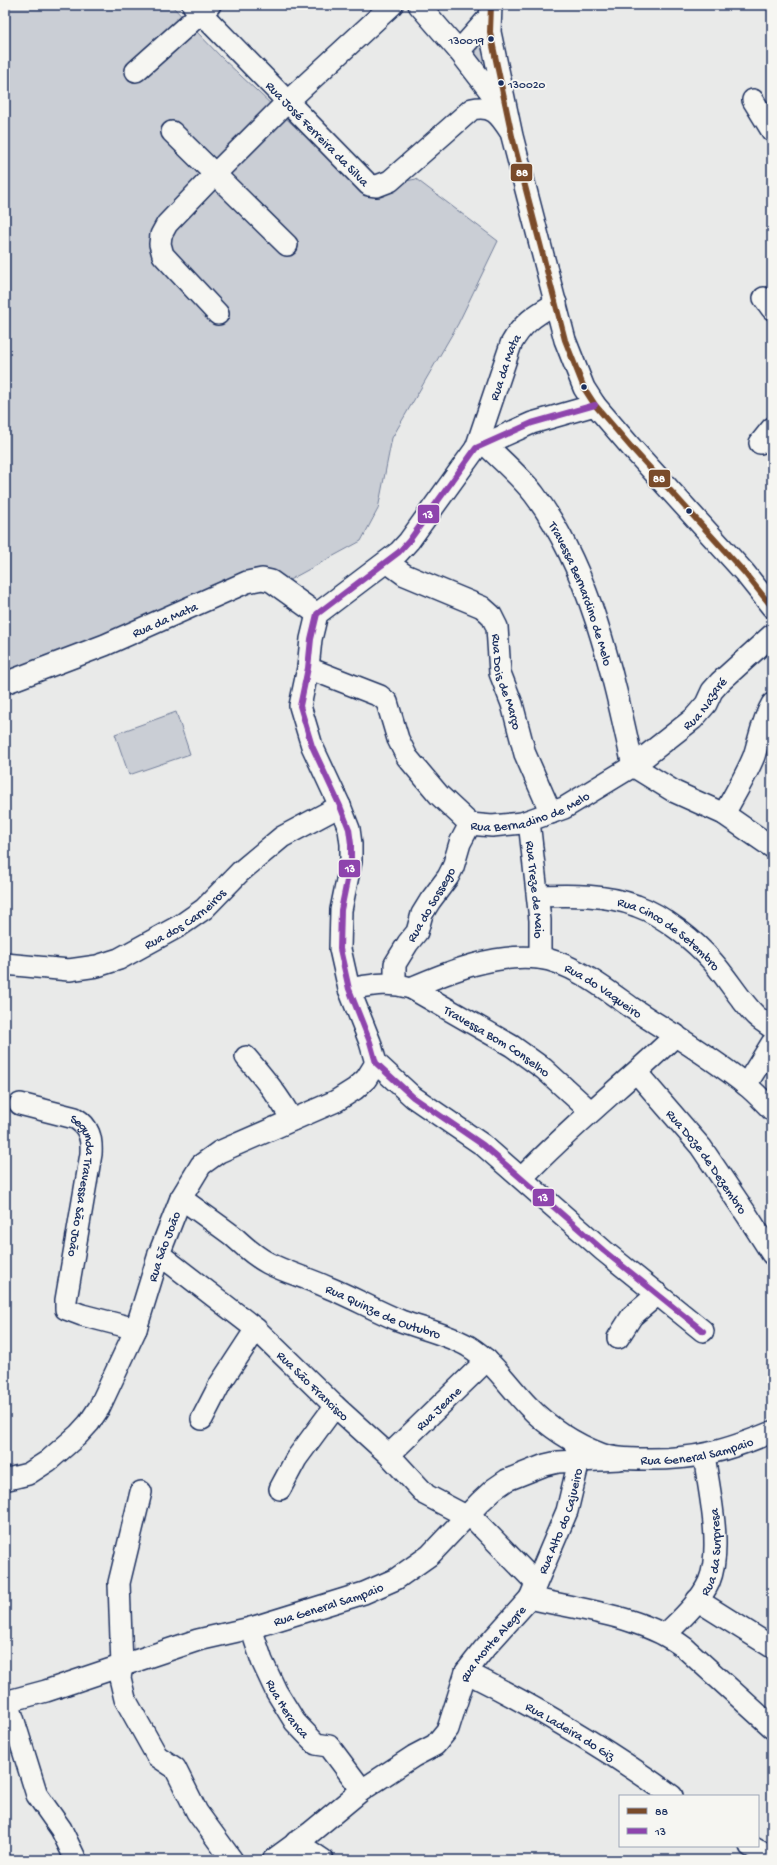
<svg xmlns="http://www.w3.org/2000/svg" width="777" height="1865" font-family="'Gochi Hand',sans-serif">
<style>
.green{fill:#caced5;stroke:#727e9a}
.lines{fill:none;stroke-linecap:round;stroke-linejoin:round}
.minor-casing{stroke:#1b2f5e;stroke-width:24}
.minor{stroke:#f6f6f2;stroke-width:21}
.bus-1-casing{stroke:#f6f6f2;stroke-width:9}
.bus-2-casing{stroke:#f6f6f2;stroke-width:9}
.bus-1{stroke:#7a4b2a;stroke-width:6}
.bus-2{stroke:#8e44ad;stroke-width:6}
.bus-dot{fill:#1b2f5e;stroke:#f6f6f2;stroke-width:1.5}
.labels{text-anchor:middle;stroke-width:4;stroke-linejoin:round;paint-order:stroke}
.bus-label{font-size:12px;fill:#1b2f5e;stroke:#f6f6f2;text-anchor:end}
.street-label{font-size:13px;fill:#1b2f5e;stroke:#f6f6f2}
.line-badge{stroke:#f6f6f2;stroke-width:1.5}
.badge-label{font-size:11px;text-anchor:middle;font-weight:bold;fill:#fff}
</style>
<rect width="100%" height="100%" fill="#e9eae9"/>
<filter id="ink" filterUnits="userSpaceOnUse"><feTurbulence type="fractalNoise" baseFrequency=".025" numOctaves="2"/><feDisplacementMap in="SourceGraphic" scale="8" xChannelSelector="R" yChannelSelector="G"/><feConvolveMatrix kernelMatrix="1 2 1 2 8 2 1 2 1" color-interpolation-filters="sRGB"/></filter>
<g filter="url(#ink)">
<!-- green -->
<g class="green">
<path d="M5 5H171L222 58 362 190 416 179 498 241 458 324 392 438 378 509 361 541 282 584 260 572 5 679Z"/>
<path d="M482 31 496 74 482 71 475 56Z"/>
<path d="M176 712 190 754 129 775 115 734Z"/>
</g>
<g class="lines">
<defs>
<g id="minor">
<path id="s1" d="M193 5 369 185 377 186 390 181 472 109C493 105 499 114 510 131"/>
<path d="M419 5 459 51 506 112"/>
<path d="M491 5 490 32 512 136 565 340 584 388 595 405 631 447 744 572 772 607"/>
<path d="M459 51 490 16"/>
<path d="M136 71 210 5"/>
<path d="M753 100 772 131"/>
<path d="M172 132 287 245"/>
<path d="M764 298 772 309"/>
<path d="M218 314 163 255 160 244 161 235 167 224 215 174 288 101 392 5"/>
<path d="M595 405 532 423 476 448 409 541 399 552 317 614 311 639 308 668 300 706 312 746 340 806 349 829 351 844V861L341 910 340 949 349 989 370 1042 376 1063 413 1097 483 1145 604 1251 703 1331"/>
<path d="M760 443 772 428"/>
<path id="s2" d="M485 444C501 460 520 476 534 494 591 570 613 675 633 766"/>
<path id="s3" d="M476 448 511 344C523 322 536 315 556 303"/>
<path id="s4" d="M387 562 405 575 482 607 491 615 497 627 500 673 512 704 525 754 551 813"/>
<path id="s5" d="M308 668 380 696 387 702 398 739 407 757 439 795 470 824 492 826 522 823 564 808 633 766 693 719 706 704 712 691 720 682 772 635"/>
<path id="s6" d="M5 683 105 645 247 582 262 579 271 581 317 614"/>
<path d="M633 766 675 792 724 814 772 847"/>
<path d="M724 814C734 795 746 776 754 756 760 737 762 721 772 704"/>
<path id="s7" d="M529 821 540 920V958"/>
<path id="s8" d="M538 896C571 895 606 894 637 906 663 915 696 942 713 962 728 979 739 999 755 1015 760 1020 766 1023 772 1028"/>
<path id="s9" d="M5 964 69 970 97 966 119 959 181 925 204 909 240 872 282 837 340 806"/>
<path d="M395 984V964L408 943 417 932 422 914 430 901 448 877 453 867 460 843 470 824"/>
<path id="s10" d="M411 988C450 971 496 953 539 958 570 961 608 991 632 1008 670 1033 710 1056 746 1085 755 1092 763 1101 772 1110"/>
<path id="s11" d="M349 989C372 985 388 981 411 988L512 1046 544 1069 590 1111"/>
<path d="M246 1057C263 1077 279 1096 292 1120"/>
<path id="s12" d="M637 1073 701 1147 747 1215 772 1254"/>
<path d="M746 1085 772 1043"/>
<path id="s13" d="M20 1104 75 1118C89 1126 92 1138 91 1154L66 1300V1309L82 1315 136 1329"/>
<path d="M522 1178C570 1127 625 1084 676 1035"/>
<path id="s14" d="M181 1198C198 1211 216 1223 233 1236 244 1246 254 1256 268 1263 287 1273 308 1278 327 1287 352 1297 376 1311 401 1321 423 1329 447 1334 468 1346 494 1362 507 1384 528 1406 547 1426 574 1444 601 1454 614 1459 630 1459 644 1459 694 1460 726 1451 772 1432"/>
<path id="s15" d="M159 1254 256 1329 335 1406 389 1455 426 1495 466 1516"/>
<path d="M618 1338 632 1316 658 1294"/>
<path d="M202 1419 220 1384 256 1329"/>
<path id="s16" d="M389 1455 487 1360"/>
<path id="s17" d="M5 1478 8 1479 28 1474 48 1461 78 1435 89 1423 99 1408 136 1329 159 1254 181 1198 201 1165 219 1152 336 1101 355 1089 366 1079 376 1063"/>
<path d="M280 1489 296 1459 335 1406"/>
<path d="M141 1492 119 1583 122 1666 120 1678 125 1699 157 1756 175 1768 197 1812 232 1860"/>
<path d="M469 1514 536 1583"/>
<path id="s18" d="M530 1598 567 1511 579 1461 576 1448"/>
<path d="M697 1600 772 1647"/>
<path id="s19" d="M251 1628 262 1661 276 1691 295 1722 316 1744 329 1746 362 1790"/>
<path id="s20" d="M666 1634C681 1619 700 1602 709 1582 723 1549 709 1490 704 1455"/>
<path id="s21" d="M466 1672C538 1708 607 1749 672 1796"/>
<path id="s22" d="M5 1702 46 1691 198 1640 251 1628 364 1593 396 1579 430 1555 480 1502 494 1489 507 1480 545 1465 558 1462 620 1459"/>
<path d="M8 1702 37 1795 61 1829 76 1860"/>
<path d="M296 1842 323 1860"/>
<path d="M750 1846 772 1858"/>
<path id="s23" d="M273 1860 310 1833 362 1790 414 1756 435 1745 448 1729 466 1672 484 1649 530 1598C581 1610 644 1616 685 1648L772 1727"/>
</g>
</defs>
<!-- minor casing -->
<use href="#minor" class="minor-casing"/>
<!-- minor -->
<use href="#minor" class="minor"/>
<defs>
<path id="bus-1" d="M491 5 490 32 512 136 565 340 584 388 595 405 631 447 744 572 772 607"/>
<path id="bus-2" d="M595 405 532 423 476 448 409 541 399 552 317 614 311 639 308 668 300 706 312 746 340 806 349 829 351 844V861L341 910 340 949 349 989 370 1042 376 1063 413 1097 483 1145 604 1251 703 1331"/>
</defs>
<!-- bus-1 casing -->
<use href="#bus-1" class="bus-1-casing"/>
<!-- bus-2 casing -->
<use href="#bus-2" class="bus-2-casing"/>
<!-- bus-1 -->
<use href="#bus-1" class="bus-1"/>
<!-- bus-2 -->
<use href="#bus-2" class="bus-2"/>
</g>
</g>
<!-- markers -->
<g class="bus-dot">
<circle cx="491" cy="39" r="3.5"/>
<circle cx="501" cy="83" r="3.5"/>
<circle cx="584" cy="387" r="3.5"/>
<circle cx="689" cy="511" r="3.5"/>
</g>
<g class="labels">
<!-- bus labels -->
<g class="bus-label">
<text x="484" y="44">130019</text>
<text x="508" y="88" text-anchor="start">130020</text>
</g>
<!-- street labels -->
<g class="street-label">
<text dy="5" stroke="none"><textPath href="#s1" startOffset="179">Rua José Ferreira da Silva</textPath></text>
<text dy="5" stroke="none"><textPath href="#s3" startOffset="86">Rua da Mata</textPath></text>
<text dy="5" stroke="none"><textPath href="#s2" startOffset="181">Travessa Bernardino de Melo</textPath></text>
<text dy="5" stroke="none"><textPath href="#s6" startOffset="172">Rua da Mata</textPath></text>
<text dy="5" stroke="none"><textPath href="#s4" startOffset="187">Rua Dois de Março</textPath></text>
<text dy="5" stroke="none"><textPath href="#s5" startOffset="511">Rua Nazaré</textPath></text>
<text dy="5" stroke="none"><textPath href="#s5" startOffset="300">Rua Bernadino de Melo</textPath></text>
<text dy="5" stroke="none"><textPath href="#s7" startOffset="69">Rua Treze de Maio</textPath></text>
<text transform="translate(430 904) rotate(-60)" y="5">Rua do Sossego</text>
<text dy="5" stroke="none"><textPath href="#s9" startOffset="193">Rua dos Carneiros</textPath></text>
<text dy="5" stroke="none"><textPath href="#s8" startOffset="142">Rua Cinco de Setembro</textPath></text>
<text dy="5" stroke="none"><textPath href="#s10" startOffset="206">Rua do Vaqueiro</textPath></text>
<text dy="5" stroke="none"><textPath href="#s11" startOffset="164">Travessa Bom Conselho</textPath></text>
<text dy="5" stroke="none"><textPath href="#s12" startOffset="113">Rua Doze de Dezembro</textPath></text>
<text dy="5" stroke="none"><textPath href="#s13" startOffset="128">Segunda Travessa São João</textPath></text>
<text dy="5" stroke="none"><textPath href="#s17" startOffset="296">Rua São João</textPath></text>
<text dy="5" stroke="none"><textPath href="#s14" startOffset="234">Rua Quinze de Outubro</textPath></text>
<text dy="5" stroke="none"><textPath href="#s15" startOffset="203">Rua São Francisco</textPath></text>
<text dy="5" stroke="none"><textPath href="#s16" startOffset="68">Rua Jeane</textPath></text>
<text dy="5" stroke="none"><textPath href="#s14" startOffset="596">Rua General Sampaio</textPath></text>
<text dy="5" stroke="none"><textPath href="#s18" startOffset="83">Rua Alto do Cajueiro</textPath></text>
<text dy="5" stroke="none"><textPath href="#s20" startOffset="98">Rua da Surpresa</textPath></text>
<text dy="5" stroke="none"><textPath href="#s22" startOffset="338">Rua General Sampaio</textPath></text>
<text dy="5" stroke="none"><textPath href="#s23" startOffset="318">Rua Monte Alegre</textPath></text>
<text dy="5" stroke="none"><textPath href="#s19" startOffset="89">Rua Heranca</textPath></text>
<text dy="5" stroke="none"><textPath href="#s21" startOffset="120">Rua Ladeira do Giz</textPath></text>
</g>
</g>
<g class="line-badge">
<rect x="510" y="163" width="23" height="19" rx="4" fill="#7a4b2a"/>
<rect x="648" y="469" width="23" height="19" rx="4" fill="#7a4b2a"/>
<rect x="417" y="504" width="23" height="20" rx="4" fill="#8e44ad"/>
<rect x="338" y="859" width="23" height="19" rx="4" fill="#8e44ad"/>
<rect x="532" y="1188" width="23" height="19" rx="4" fill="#8e44ad"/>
</g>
<g class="badge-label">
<text x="522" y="176">88</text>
<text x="659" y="482">88</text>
<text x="428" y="518">13</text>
<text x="350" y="872">13</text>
<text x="543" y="1201">13</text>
</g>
<!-- margin -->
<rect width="777" height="1865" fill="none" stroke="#f6f6f2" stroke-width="20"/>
<rect x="10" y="10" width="757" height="1845" fill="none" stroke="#1b2f5e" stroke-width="1.5" filter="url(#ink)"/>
<!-- legend -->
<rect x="619" y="1795" width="140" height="52" fill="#f6f6f2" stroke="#9ea6b7"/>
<rect x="627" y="1808" width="20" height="6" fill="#7a4b2a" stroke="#9ea6b7"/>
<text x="655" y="1815" font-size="12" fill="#1b2f5e">88</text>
<rect x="627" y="1828" width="20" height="6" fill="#8e44ad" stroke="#9ea6b7"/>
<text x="655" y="1835" font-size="12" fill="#1b2f5e">13</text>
</svg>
